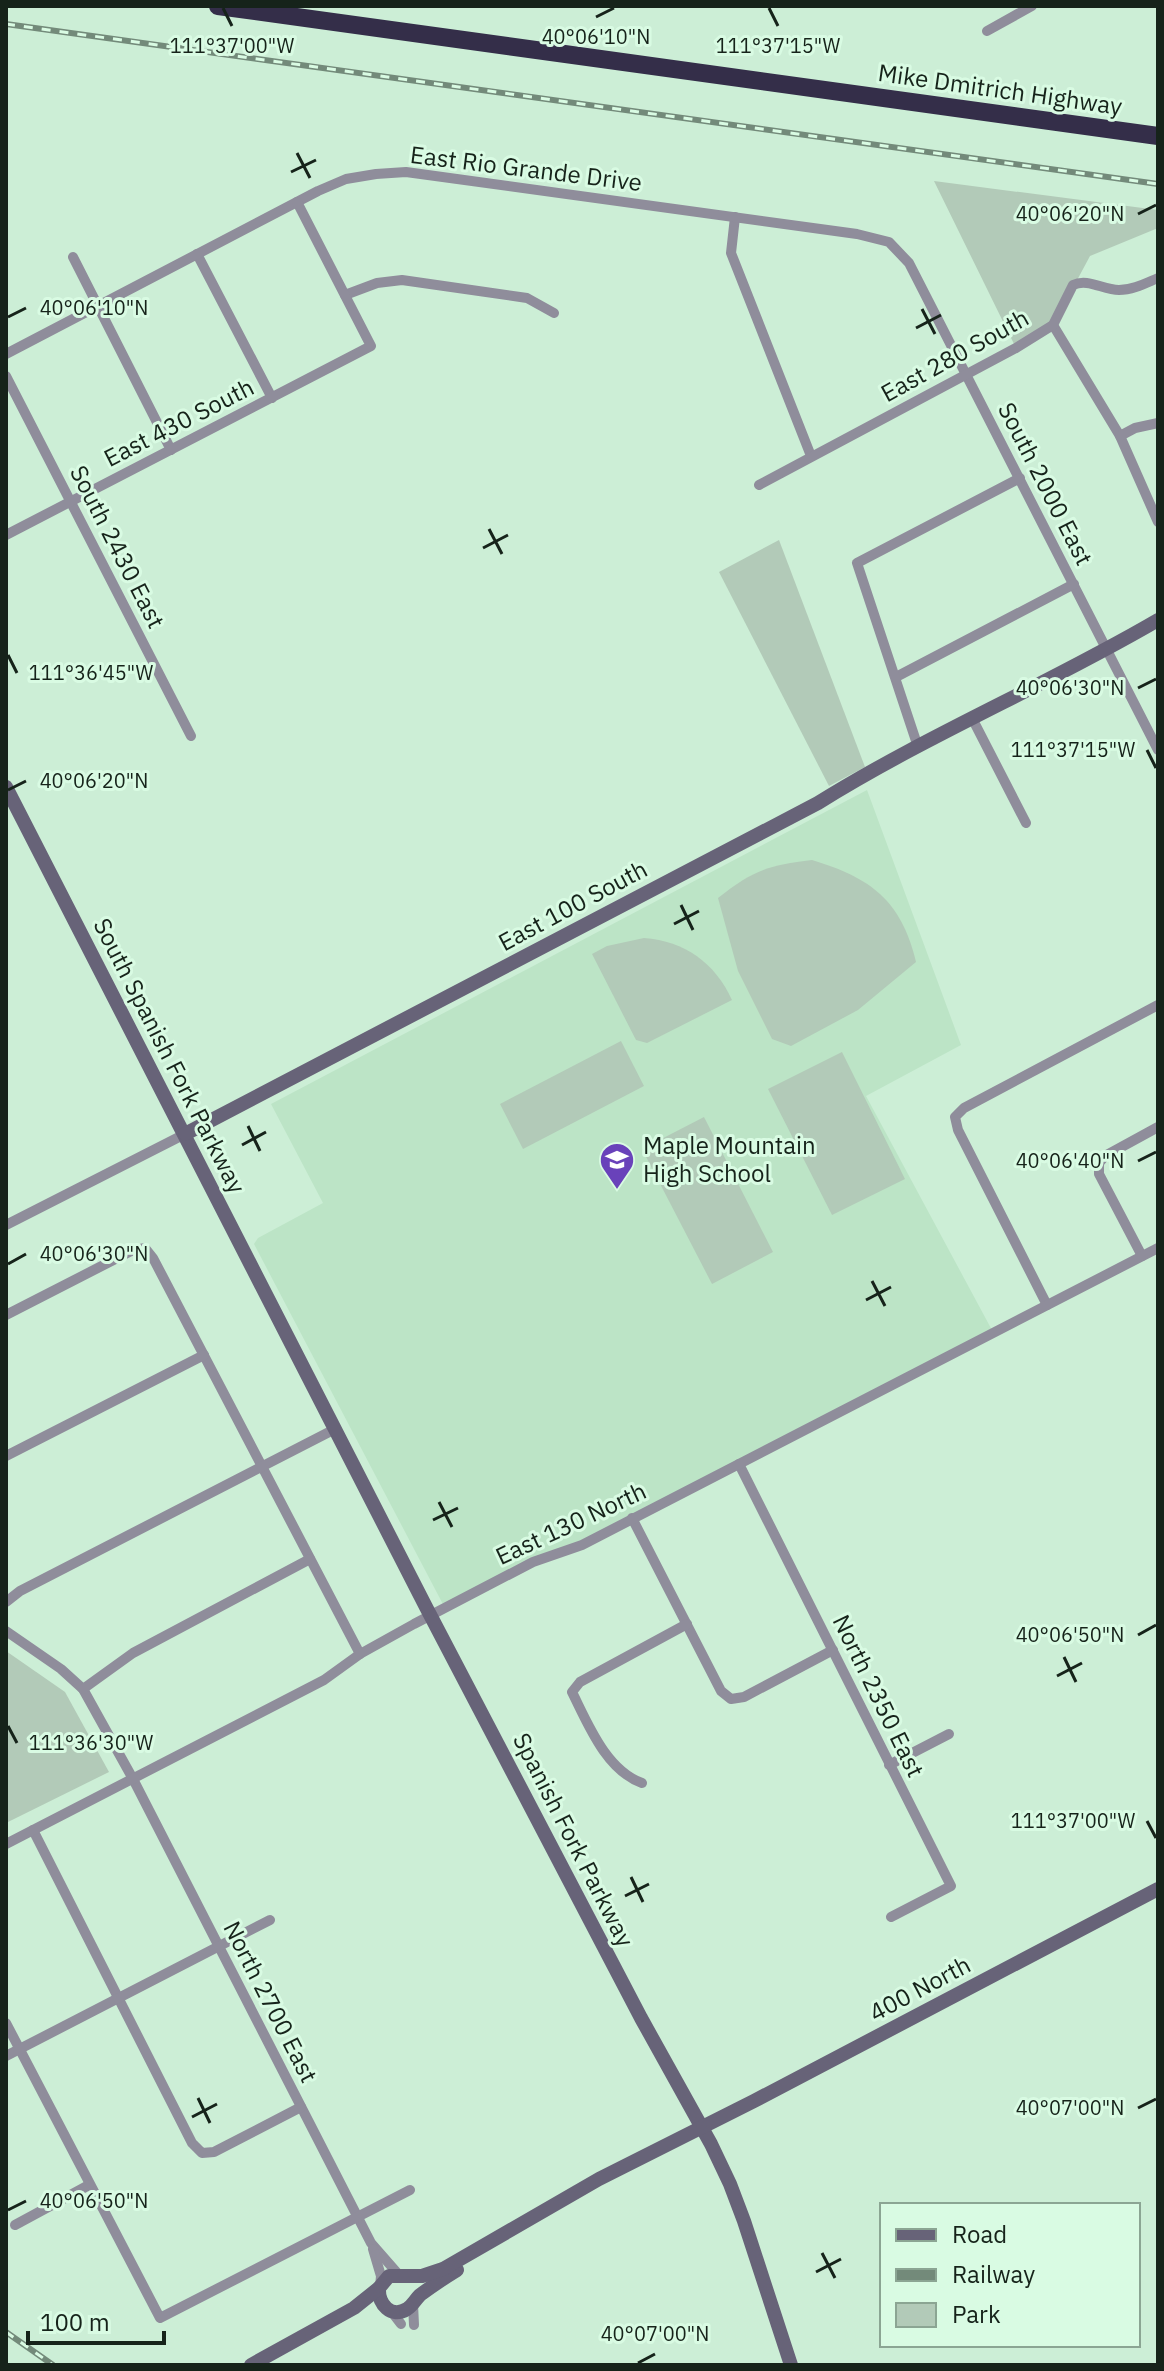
<svg xmlns="http://www.w3.org/2000/svg" width="1164" height="2371" font-family="'IBM Plex Sans',sans-serif">
<style>
.built{fill:#bce4c6}
.green{fill:#b2cab8}
.lines{fill:none;stroke-linecap:round;stroke-linejoin:round}
.street{stroke:#8f8d9b;stroke-width:10}
.secondary{stroke:#676378;stroke-width:14}
.highway{stroke:#342e49;stroke-width:18}
.rail-casing{stroke:#738a7a;stroke-width:6}
.rail{stroke:#d9fbe3;stroke-width:3;stroke-dasharray:9;stroke-linecap:butt}
.ticks{fill:none;stroke:#16231a;stroke-width:3}
.labels{text-anchor:middle;stroke-width:6;stroke-linejoin:round;paint-order:stroke}
.street-label{font-size:24px;fill:#16231a;stroke:#d9fbe3}
.poi-label{font-size:24px;fill:#16231a;stroke:#d9fbe3;text-anchor:start}
.ticks-label{font-size:20px;text-anchor:middle;fill:#16231a;stroke:#d9fbe3;stroke-width:6;stroke-linejoin:round;paint-order:stroke}
</style>
<rect width="100%" height="100%" fill="#cceed6"/>
<!-- built -->
<path class="built" d="M867 790 961 1045 866 1096 993 1332 446 1610 254 1244 258 1238 323 1203 271 1104Z"/>
<!-- green -->
<g class="green">
<path d="M934 181 1158 210V228L1090 256 1053 325 1016 348Z"/>
<path d="M779 540 865 767 829 786 719 572Z"/>
<path d="M812 860C871 878 901 900 916 962L858 1010 791 1046 772 1039 738 971 718 898C752 871 768 865 812 860Z"/>
<path d="M644 938C685 941 715 963 732 1000L647 1043 636 1040 592 954 607 946Z"/>
<path d="M621 1041 644 1086 523 1149 500 1104Z"/>
<path d="M842 1052 905 1179 832 1215 768 1089Z"/>
<path d="M704 1117 773 1252 712 1284 642 1149Z"/>
<path d="M6 1651 65 1692 109 1772 6 1823Z"/>
</g>
<g class="lines">
<!-- street -->
<g class="street">
<path d="M987 31 1032 6"/>
<path d="M735 217 731 253 811 456"/>
<path d="M197 254 272 398"/>
<path d="M73 257 171 450"/>
<path d="M345 295 377 283 402 280 527 298 554 313"/>
<path d="M1053 325 1120 436 1158 522"/>
<path d="M6 354 318 191 346 179 376 174 406 172 857 234 889 242 909 263 1158 750"/>
<path d="M6 376 191 736"/>
<path d="M1120 436 1135 428 1158 423"/>
<path d="M759 485 1016 348 1053 325 1073 285C1088 278 1103 290 1119 290 1133 290 1146 283 1158 278"/>
<path d="M6 535 371 346 297 202"/>
<path d="M896 677 1074 584"/>
<path d="M973 720 1026 823"/>
<path d="M918 747 857 563 1020 478"/>
<path d="M6 1225 185 1134"/>
<path d="M1142 1256 1099 1174V1163L1105 1156 1158 1127"/>
<path d="M1047 1305 958 1130 955 1117 964 1108 1158 1005"/>
<path d="M6 1315 131 1251 145 1248 153 1258 360 1654"/>
<path d="M6 1456 204 1355"/>
<path d="M739 1464 951 1886 891 1917"/>
<path d="M632 1518 721 1691 731 1699 744 1697 833 1650"/>
<path d="M6 1602 20 1591 335 1429"/>
<path d="M6 1631 61 1669 83 1689 133 1779 371 2243 399 2275"/>
<path d="M83 1689 133 1653 310 1559"/>
<path d="M889 1765 949 1734"/>
<path d="M642 1783C606 1770 588 1724 572 1692L580 1682 687 1624"/>
<path d="M33 1830 192 2143 202 2153 214 2152 301 2107"/>
<path d="M6 1844 324 1680 360 1654 414 1624 533 1562 582 1545 1158 1248"/>
<path d="M6 2023 160 2318 410 2190"/>
<path d="M6 2056 270 1920"/>
<path d="M15 2225 89 2185"/>
<path d="M373 2249 381 2276 380 2287"/>
<path d="M413 2304 414 2325"/>
<path d="M391 2311 401 2324"/>
</g>
<!-- secondary -->
<g class="secondary">
<path d="M6 787 426 1607 641 2018 711 2144 730 2184 744 2221 791 2365"/>
<path d="M185 1134 818 803C927 735 1047 685 1158 620"/>
<path d="M379 2288C378 2304 391 2319 407 2309 413 2305 415 2300 420 2295 432 2286 444 2278 457 2270"/>
<path d="M251 2365 354 2308 379 2288 389 2276H422L443 2269 599 2179 754 2101 1158 1889"/>
</g>
<!-- highway -->
<path class="highway" d="M218 6 1158 136"/>
<defs>
<g id="rail">
<path d="M6 24 1158 184"/>
<path d="M6 2332 53 2365"/>
</g>
</defs>
<!-- rail casing -->
<use href="#rail" class="rail-casing"/>
<!-- rail -->
<use href="#rail" class="rail"/>
</g>
<!-- ticks -->
<path class="ticks" d="M223 8 232 26M769 8 778 26M596 17 614 8M297 153 310 178M291 172 316 160M1138 214 1156 205M922 309 935 334M8 317 26 308M916 328 941 315M489 529 502 554M483 548 508 535M8 655 17 673M1138 688 1156 679M1147 750 1156 768M8 790 26 781M681 905 693 930M674 924 699 911M248 1126 260 1151M242 1145 266 1132M1138 1161 1156 1152M8 1264 26 1254M872 1281 885 1306M866 1300 891 1287M439 1502 452 1527M433 1520 458 1508M1138 1635 1156 1625M1064 1657 1076 1682M1057 1676 1082 1663M8 1726 17 1743M1147 1821 1156 1838M631 1877 643 1902M625 1896 649 1884M198 2098 210 2123M1138 2108 1156 2099M192 2117 217 2104M8 2210 26 2201M822 2253 835 2278M816 2272 841 2259M638 2363 655 2354"/>
<!-- icons -->
<defs>
<symbol id="school-pin" viewBox="-11 -11 22 30"><path d="M0 17L-7.5 6A9.5 9.5 0 1 1 7.5 6Z" fill="#6942ba" stroke="#d9fbe3"/><path d="M0-5L7-2L0 1L-7-2ZM-4 1L0 2.5L4 1V4Q0 6-4 4Z" fill="#fff"/></symbol>
</defs>
<g fill-rule="evenodd">
<use href="#school-pin" x="597" y="1140" width="40" height="54"/>
</g>
<g class="labels">
<!-- street labels -->
<g class="street-label">
<text transform="translate(1000 90) rotate(8)" y="8">Mike Dmitrich Highway</text>
<text transform="translate(526 169) rotate(7)" y="8">East Rio Grande Drive</text>
<text transform="translate(955 356) rotate(-29)" y="8">East 280 South</text>
<text transform="translate(179 423) rotate(-27)" y="8">East 430 South</text>
<text transform="translate(1045 484) rotate(63)" y="8">South 2000 East</text>
<text transform="translate(117 547) rotate(63)" y="8">South 2430 East</text>
<text transform="translate(573 906) rotate(-28)" y="8">East 100 South</text>
<text transform="translate(169 1056) rotate(63)" y="8">South Spanish Fork Parkway</text>
<text transform="translate(571 1524) rotate(-25)" y="8">East 130 North</text>
<text transform="translate(878 1696) rotate(64)" y="8">North 2350 East</text>
<text transform="translate(573 1840) rotate(63)" y="8">Spanish Fork Parkway</text>
<text transform="translate(920 1989) rotate(-28)" y="8">400 North</text>
<text transform="translate(270 2002) rotate(63)" y="8">North 2700 East</text>
</g>
<!-- poi labels -->
<g class="poi-label">
<text x="643" y="1154">Maple Mountain<tspan x="643" dy="28">High School</tspan></text>
</g>
</g>
<g class="ticks-label">
<text x="596" y="44">40°06'10"N</text>
<text x="232" y="53">111°37'00"W</text>
<text x="778" y="53">111°37'15"W</text>
<text x="1070" y="221">40°06'20"N</text>
<text x="94" y="315">40°06'10"N</text>
<text x="91" y="680">111°36'45"W</text>
<text x="1070" y="695">40°06'30"N</text>
<text x="1073" y="757">111°37'15"W</text>
<text x="94" y="788">40°06'20"N</text>
<text x="1070" y="1168">40°06'40"N</text>
<text x="94" y="1261">40°06'30"N</text>
<text x="1070" y="1642">40°06'50"N</text>
<text x="91" y="1750">111°36'30"W</text>
<text x="1073" y="1828">111°37'00"W</text>
<text x="1070" y="2115">40°07'00"N</text>
<text x="94" y="2208">40°06'50"N</text>
<text x="655" y="2341">40°07'00"N</text>
</g>
<!-- border -->
<rect width="1164" height="2371" fill="none" stroke="#16231a" stroke-width="16"/>
<!-- legend -->
<rect x="880" y="2203" width="260" height="144" fill="#d9fbe3" stroke="#8ba593" stroke-width="2"/>
<rect x="896" y="2229" width="40" height="12" fill="#676378" stroke="#8ba593" stroke-width="2"/>
<text x="952" y="2243" font-size="24" fill="#16231a">Road</text>
<rect x="896" y="2269" width="40" height="12" fill="#738a7a" stroke="#8ba593" stroke-width="2"/>
<text x="952" y="2283" font-size="24" fill="#16231a">Railway</text>
<rect x="896" y="2303" width="40" height="24" fill="#b2cab8" stroke="#8ba593" stroke-width="2"/>
<text x="952" y="2323" font-size="24" fill="#16231a">Park</text>
<!-- scale -->
<path d="M28 2331v12h136v-12" fill="none" stroke="#16231a" stroke-width="4"/>
<text x="40" y="2331" font-size="24" fill="#16231a" stroke="#d9fbe3" stroke-width="6" paint-order="stroke">100 m</text>
</svg>
